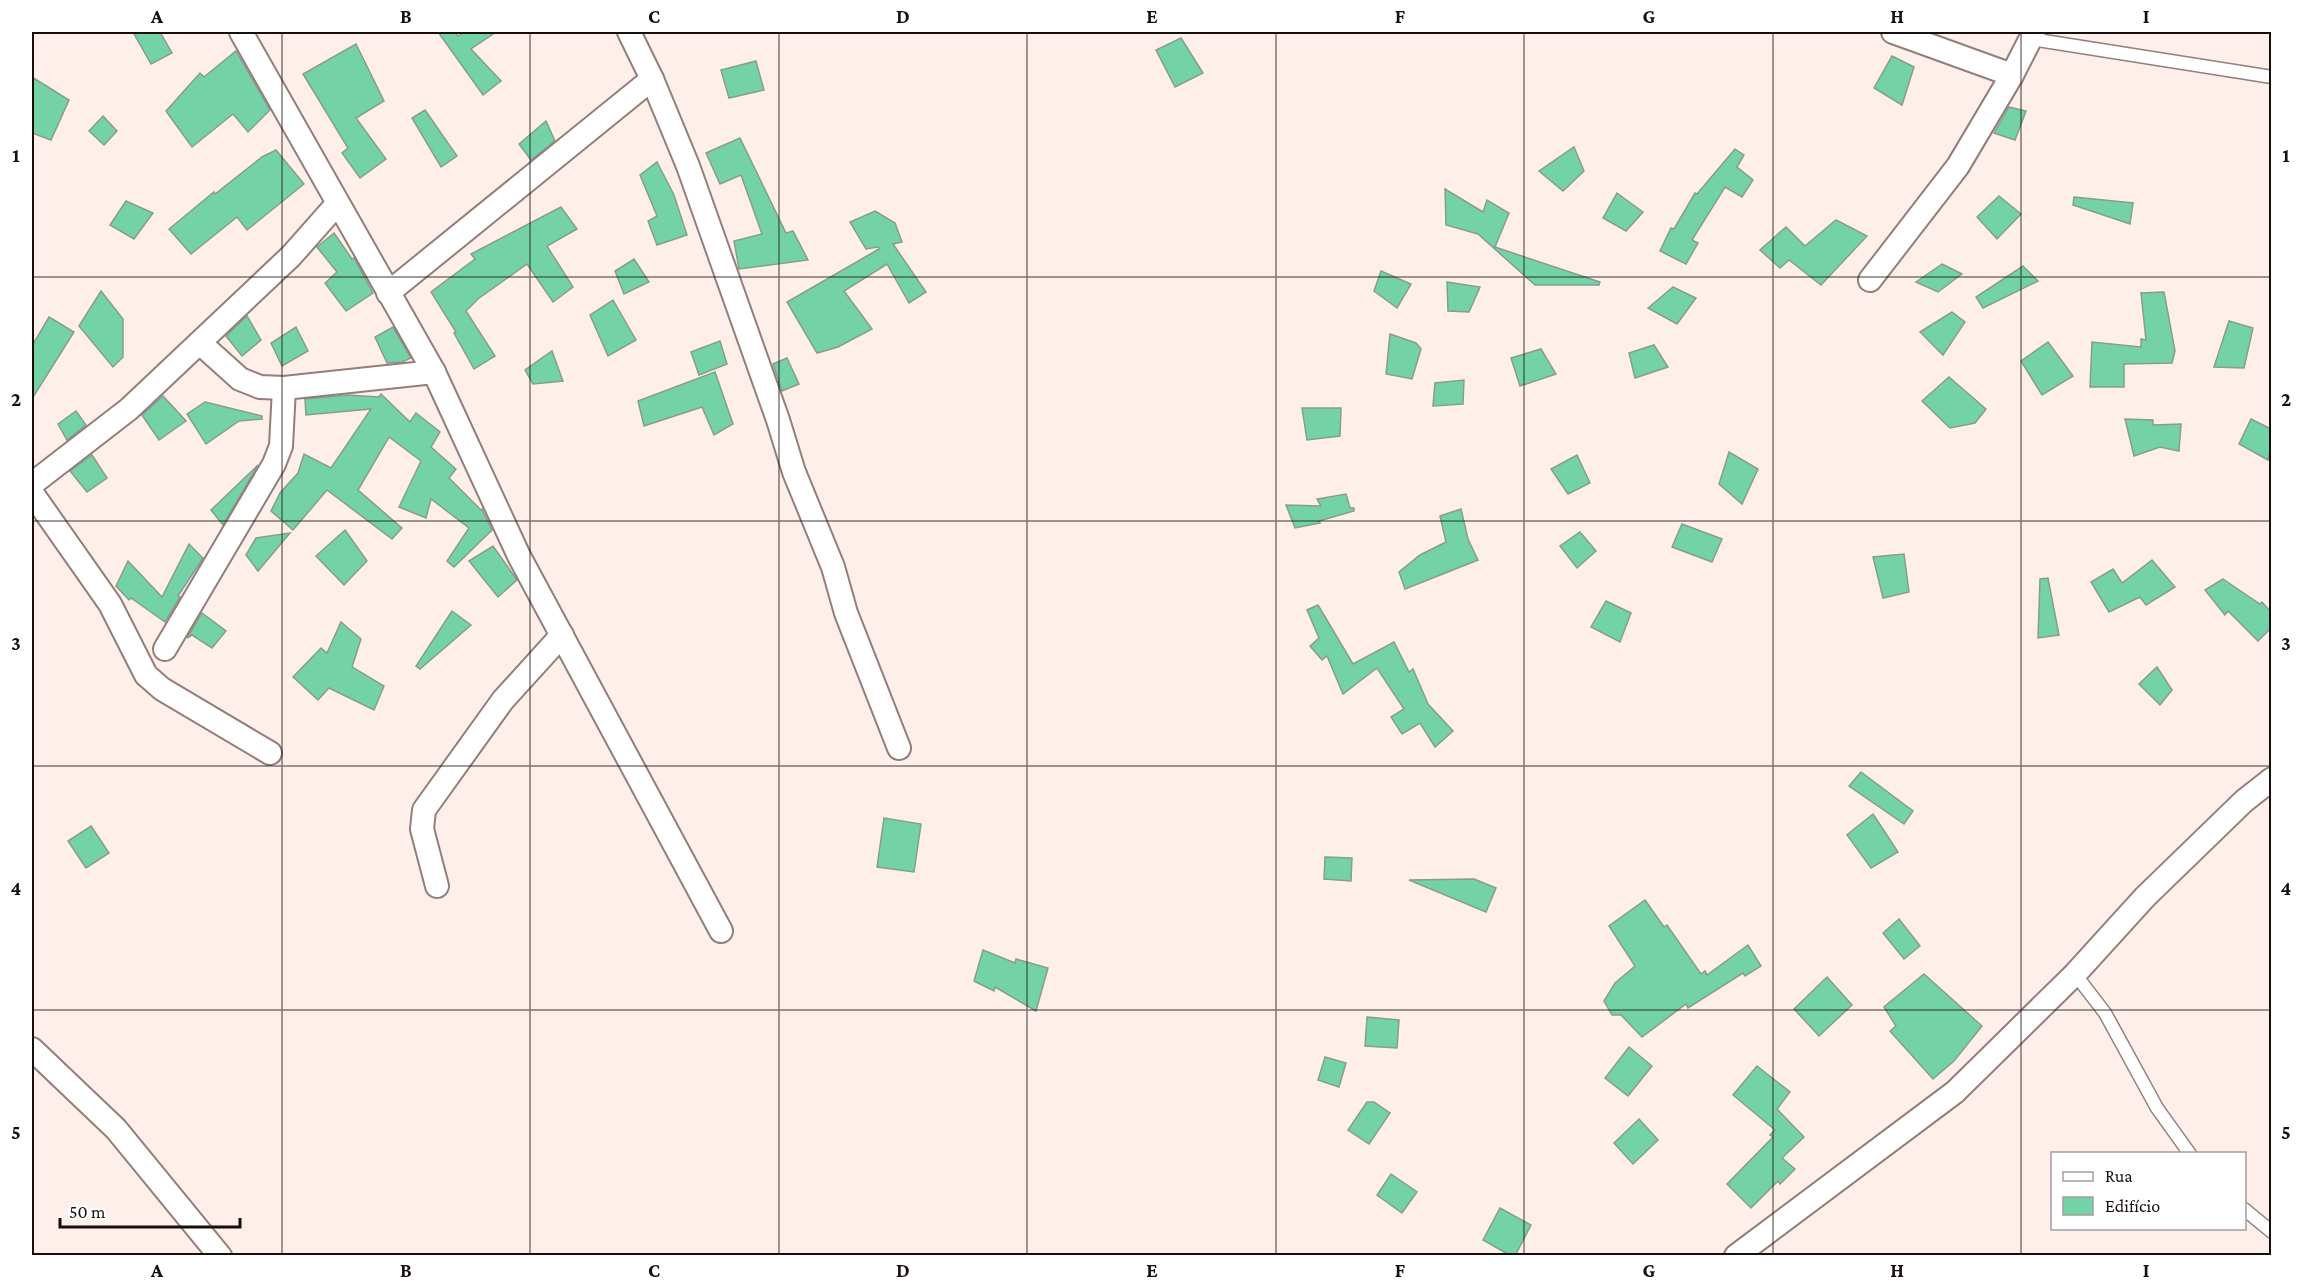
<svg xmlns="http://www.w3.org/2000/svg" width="2303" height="1287" font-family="'Crimson Pro',serif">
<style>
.building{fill:#73d3a6;stroke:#889c91;stroke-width:1.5}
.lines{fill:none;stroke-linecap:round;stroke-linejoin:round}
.service-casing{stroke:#937e79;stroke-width:15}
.minor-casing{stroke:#937e79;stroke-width:26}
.service{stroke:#fff;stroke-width:12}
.minor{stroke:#fff;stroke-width:22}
.grid{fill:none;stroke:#170f0d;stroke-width:1.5;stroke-opacity:0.55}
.neatline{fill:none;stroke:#170f0d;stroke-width:2}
.grid-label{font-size:20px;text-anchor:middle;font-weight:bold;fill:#170f0d}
</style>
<rect width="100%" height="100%" fill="#feefeb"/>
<!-- building -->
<g class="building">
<path d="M133 32H160L172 53 151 64Z"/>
<path d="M438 32H454L458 36 464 32H496L471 49 501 81 483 95Z"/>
<path d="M1181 38 1203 73 1175 87 1156 50Z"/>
<path d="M356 44 384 101 356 118 386 159 360 178 342 153 348 148 303 74Z"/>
<path d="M236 51 270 110 248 132 233 114 192 147 166 111 200 73 204 77Z"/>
<path d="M1892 56 1914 67 1902 105 1874 88Z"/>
<path d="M756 61 764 90 729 98 721 70Z"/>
<path d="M32 77 69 100 51 140 32 133Z"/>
<path d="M2009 107 2026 111 2015 140 1994 133Z"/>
<path d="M425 110 457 156 441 167 412 118Z"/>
<path d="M103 116 117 131 104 145 89 131Z"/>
<path d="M546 121 555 141 531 160 519 144Z"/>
<path d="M740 138 786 233 793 231 808 260 739 269 734 241 762 234 741 175 720 184 706 153Z"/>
<path d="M1574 147 1584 171 1563 191 1539 171Z"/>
<path d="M1735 149 1744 155 1737 167 1753 180 1742 197 1725 187 1692 240 1698 243 1686 264 1660 251 1671 228 1674 229 1695 193 1697 194Z"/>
<path d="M276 150 304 184 247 230 237 217 191 254 169 229 214 192 215 194 262 157Z"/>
<path d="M657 162 674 195 687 235 657 245 648 221 657 216 640 175Z"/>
<path d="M1445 189 1483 212 1487 200 1509 213 1495 247 1600 282 1599 285H1535L1478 234 1446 225Z"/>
<path d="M1617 193 1643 212 1626 231 1603 218Z"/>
<path d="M1999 196 2021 214 1997 239 1977 217Z"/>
<path d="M2074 197 2133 203 2130 224 2073 205Z"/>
<path d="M126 201 153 213 134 239 110 225Z"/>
<path d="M561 207 577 229 547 246 573 287 553 302 527 264 478 299 466 311 495 356 474 369 454 333 456 332 431 292 475 259 471 254Z"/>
<path d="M875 211 895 223 902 242 893 244 926 292 909 303 887 264 844 291 872 329 838 347 817 353 787 302 879 249 878 247 866 249 850 222Z"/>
<path d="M1836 220 1867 236 1821 285 1789 260 1780 268 1760 250 1786 227 1805 246Z"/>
<path d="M334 233 352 259 354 258 373 293 346 311 325 283 337 272 317 247Z"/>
<path d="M634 259 649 282 624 294 615 271Z"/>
<path d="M1942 264 1962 274 1938 292 1916 282Z"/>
<path d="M2023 266 2038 281 1983 308 1976 297Z"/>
<path d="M1381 271 1411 284 1397 308 1374 291Z"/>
<path d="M1447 282 1480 287 1469 312 1448 311Z"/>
<path d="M1673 287 1696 298 1677 324 1648 308Z"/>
<path d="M101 291 123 319V357L113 367 79 326Z"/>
<path d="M2164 292 2175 351 2172 363 2124 364V387H2090L2092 342 2141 347V339L2146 340 2141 293Z"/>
<path d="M613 300 636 340 608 356 590 315Z"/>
<path d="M1952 312 1965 322 1943 355 1920 332Z"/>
<path d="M247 316 261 340 242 356 226 336Z"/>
<path d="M49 317 74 332 32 399V346Z"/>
<path d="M2229 321 2253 328 2244 368 2214 367Z"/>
<path d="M296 327 308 351 282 366 271 343Z"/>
<path d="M393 327 411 358 402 362 387 363 375 337Z"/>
<path d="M1390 334 1416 343 1421 349 1412 379 1386 374Z"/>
<path d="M720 341 727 364 699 375 691 352Z"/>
<path d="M2048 342 2073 376 2042 395 2021 361Z"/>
<path d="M1654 345 1668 367 1635 378 1629 353Z"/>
<path d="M1541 349 1556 374 1520 386 1511 358Z"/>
<path d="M552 351 563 381 533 384 525 370Z"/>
<path d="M787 358 799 384 782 391 773 364Z"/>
<path d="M715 372 733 424 714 435 702 407 644 426 638 401Z"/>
<path d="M1949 377 1986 409 1975 423 1950 428 1922 401Z"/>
<path d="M1464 380 1463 404 1433 406 1435 383Z"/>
<path d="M381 394 410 422 416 413 440 432 431 447 456 469 449 478 481 510 482 509 492 530 454 567 447 561 469 528 431 499 426 518 399 507 421 461 389 437 358 490 402 528 392 539 327 490 293 530 271 511 280 493 298 473 304 454 331 468 371 409 306 415 305 399 348 395 379 397Z"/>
<path d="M163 396 186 421 159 440 142 415Z"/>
<path d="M205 402 262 416V419L239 421 206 444 187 414Z"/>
<path d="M1302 408H1341L1340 436 1307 440Z"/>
<path d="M76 411 86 425 67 440 58 424Z"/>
<path d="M2125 419 2153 420V425L2181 424 2179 451 2160 447 2134 456Z"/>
<path d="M2251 419 2271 429V447L2268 460 2239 444Z"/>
<path d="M1729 452 1758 469 1742 504 1719 484Z"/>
<path d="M92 455 107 478 87 492 70 471Z"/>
<path d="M1577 455 1590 483 1568 494 1551 469Z"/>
<path d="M258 465 223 525 211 510Z"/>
<path d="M1346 494 1350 508H1354V511L1319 521 1320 523 1295 528 1286 505 1321 506 1317 499Z"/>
<path d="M1461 509 1468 539 1478 560 1405 589 1399 572 1420 555 1446 542 1440 516Z"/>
<path d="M1682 524 1722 539 1712 562 1672 547Z"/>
<path d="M345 530 367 561 344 585 316 556Z"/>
<path d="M1580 532 1596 551 1577 568 1560 546Z"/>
<path d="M290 533 258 571 246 555 256 538Z"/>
<path d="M189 544 203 558 178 596 180 597 165 622 131 598 129 600 116 586 128 561 162 597Z"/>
<path d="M493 546 517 580 498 597 469 561Z"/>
<path d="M1904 554 1909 592 1883 598 1873 557Z"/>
<path d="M2152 560 2175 587 2146 605 2140 597 2109 612 2091 582 2113 569 2122 583Z"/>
<path d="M2048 578 2059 635 2038 638 2040 579Z"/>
<path d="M2223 579 2260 604 2262 602 2271 612V628L2258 641 2228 611 2225 615 2205 590Z"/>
<path d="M1606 601 1631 613 1620 642 1591 627Z"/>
<path d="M1318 605 1353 664 1394 642 1409 672 1413 669 1428 704 1453 731 1435 747 1420 723 1402 734 1391 717 1404 709 1377 668 1343 694 1327 656 1322 660 1310 646 1319 638 1307 610Z"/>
<path d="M452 611 471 625 420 669 416 666Z"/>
<path d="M202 613 226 631 212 648 192 635 187 638Z"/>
<path d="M341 622 361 639 352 667 384 686 374 710 329 688 318 700 293 677 321 648 327 653Z"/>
<path d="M2157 667 2172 690 2160 705 2139 684Z"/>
<path d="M1861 772 1913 811 1904 824 1849 786Z"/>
<path d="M1873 814 1898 852 1871 868 1847 835Z"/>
<path d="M884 818 921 824 914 872 877 867Z"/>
<path d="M91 826 109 853 86 868 68 841Z"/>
<path d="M1325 857 1352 858 1351 881 1324 879Z"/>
<path d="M1474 879 1496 888 1486 912 1409 880Z"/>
<path d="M1645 900 1664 927 1667 925 1701 974 1705 971 1707 975 1748 945 1761 966 1745 976 1743 973 1688 1008 1686 1004 1642 1037 1621 1015H1612L1604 1001 1615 983 1635 966 1609 926Z"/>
<path d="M1899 919 1920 946 1904 959 1883 933Z"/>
<path d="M983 950 1015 963 1016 959 1048 968 1036 1011 995 987 994 991 974 981Z"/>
<path d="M1924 974 1982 1026 1954 1061 1933 1079 1890 1031 1896 1026 1884 1007Z"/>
<path d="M1827 977 1852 1005 1819 1036 1794 1009Z"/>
<path d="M1367 1017 1399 1020 1397 1048 1365 1046Z"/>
<path d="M1629 1047 1652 1066 1628 1096 1605 1078Z"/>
<path d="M1325 1057 1346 1063 1339 1087 1318 1080Z"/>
<path d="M1757 1066 1790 1092 1777 1109 1804 1137 1782 1158 1795 1169 1780 1184 1778 1181 1751 1208 1727 1184 1773 1137 1770 1135 1775 1130 1733 1095Z"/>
<path d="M1367 1102H1374L1390 1113 1369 1144 1348 1130Z"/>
<path d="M1639 1119 1658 1140 1633 1164 1614 1143Z"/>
<path d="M1391 1174 1417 1192 1402 1213 1377 1195Z"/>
<path d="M1500 1208 1531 1225 1515 1256H1511L1483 1240Z"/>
</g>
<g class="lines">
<defs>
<g id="service">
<path d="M2031 39 2272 77"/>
<path d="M2075 974 2105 1013 2157 1108 2190 1154"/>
<path d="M2244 1209 2272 1232"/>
</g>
<g id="minor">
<path d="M241 32 434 372 519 556 721 931"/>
<path d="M629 32 652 79 688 166 778 420 794 472 833 567 846 613 899 748"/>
<path d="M1893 32 2012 75"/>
<path d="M1870 280 1958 166 2012 75 2034 32"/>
<path d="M388 293 652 79"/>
<path d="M200 343 240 379 260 387 284 388 434 372"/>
<path d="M32 484 129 409 291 256 337 204"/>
<path d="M32 493 110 604 146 675 162 689 270 753"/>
<path d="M165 649 274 464 281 446 284 388"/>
<path d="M437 886 422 829 424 810 503 700 562 635"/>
<path d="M32 1049 116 1129 220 1256"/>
<path d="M1736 1256 1955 1092 2075 974 2145 897 2244 801 2272 779"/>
</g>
</defs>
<!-- service casing -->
<use href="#service" class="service-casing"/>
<!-- minor casing -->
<use href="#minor" class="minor-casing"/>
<!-- service -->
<use href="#service" class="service"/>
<!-- minor -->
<use href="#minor" class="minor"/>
</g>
<!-- grid -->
<path class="grid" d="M282 32V1256M530 32V1256M779 32V1256M1027 32V1256M1276 32V1256M1524 32V1256M1773 32V1256M2021 32V1256M32 277H2272M32 521H2272M32 766H2272M32 1010H2272"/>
<!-- border -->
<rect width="2303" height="1287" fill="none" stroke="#ffffff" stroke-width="66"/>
<!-- legend -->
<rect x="2051" y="1152" width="195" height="78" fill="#ffffff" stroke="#a29f9e" stroke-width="1.5"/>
<rect x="2063" y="1172" width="30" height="9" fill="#ffffff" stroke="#a29f9e" stroke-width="1.5"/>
<text x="2105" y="1182" font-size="18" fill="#170f0d">Rua</text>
<rect x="2063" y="1197" width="30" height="18" fill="#73d3a6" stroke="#a29f9e" stroke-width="1.5"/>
<text x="2105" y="1212" font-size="18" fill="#170f0d">Edifício</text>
<!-- scale -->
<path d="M60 1218v9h180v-9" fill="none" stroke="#170f0d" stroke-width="3"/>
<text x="69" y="1218" font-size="18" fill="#170f0d" stroke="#ffffff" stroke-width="4.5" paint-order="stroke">50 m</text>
<rect x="33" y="33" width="2237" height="1221" class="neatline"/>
<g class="grid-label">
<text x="157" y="23">A</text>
<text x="406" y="23">B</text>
<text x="654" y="23">C</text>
<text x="903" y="23">D</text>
<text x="1152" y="23">E</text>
<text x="1400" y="23">F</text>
<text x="1649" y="23">G</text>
<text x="1897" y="23">H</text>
<text x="2146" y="23">I</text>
<text x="16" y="162">1</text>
<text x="2286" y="162">1</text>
<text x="16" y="406">2</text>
<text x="2286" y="406">2</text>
<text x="16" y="650">3</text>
<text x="2286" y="650">3</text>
<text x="16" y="895">4</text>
<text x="2286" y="895">4</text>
<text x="16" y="1139">5</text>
<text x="2286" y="1139">5</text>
<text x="157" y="1277">A</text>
<text x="406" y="1277">B</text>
<text x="654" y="1277">C</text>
<text x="903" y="1277">D</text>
<text x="1152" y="1277">E</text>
<text x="1400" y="1277">F</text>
<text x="1649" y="1277">G</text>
<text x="1897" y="1277">H</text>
<text x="2146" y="1277">I</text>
</g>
</svg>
